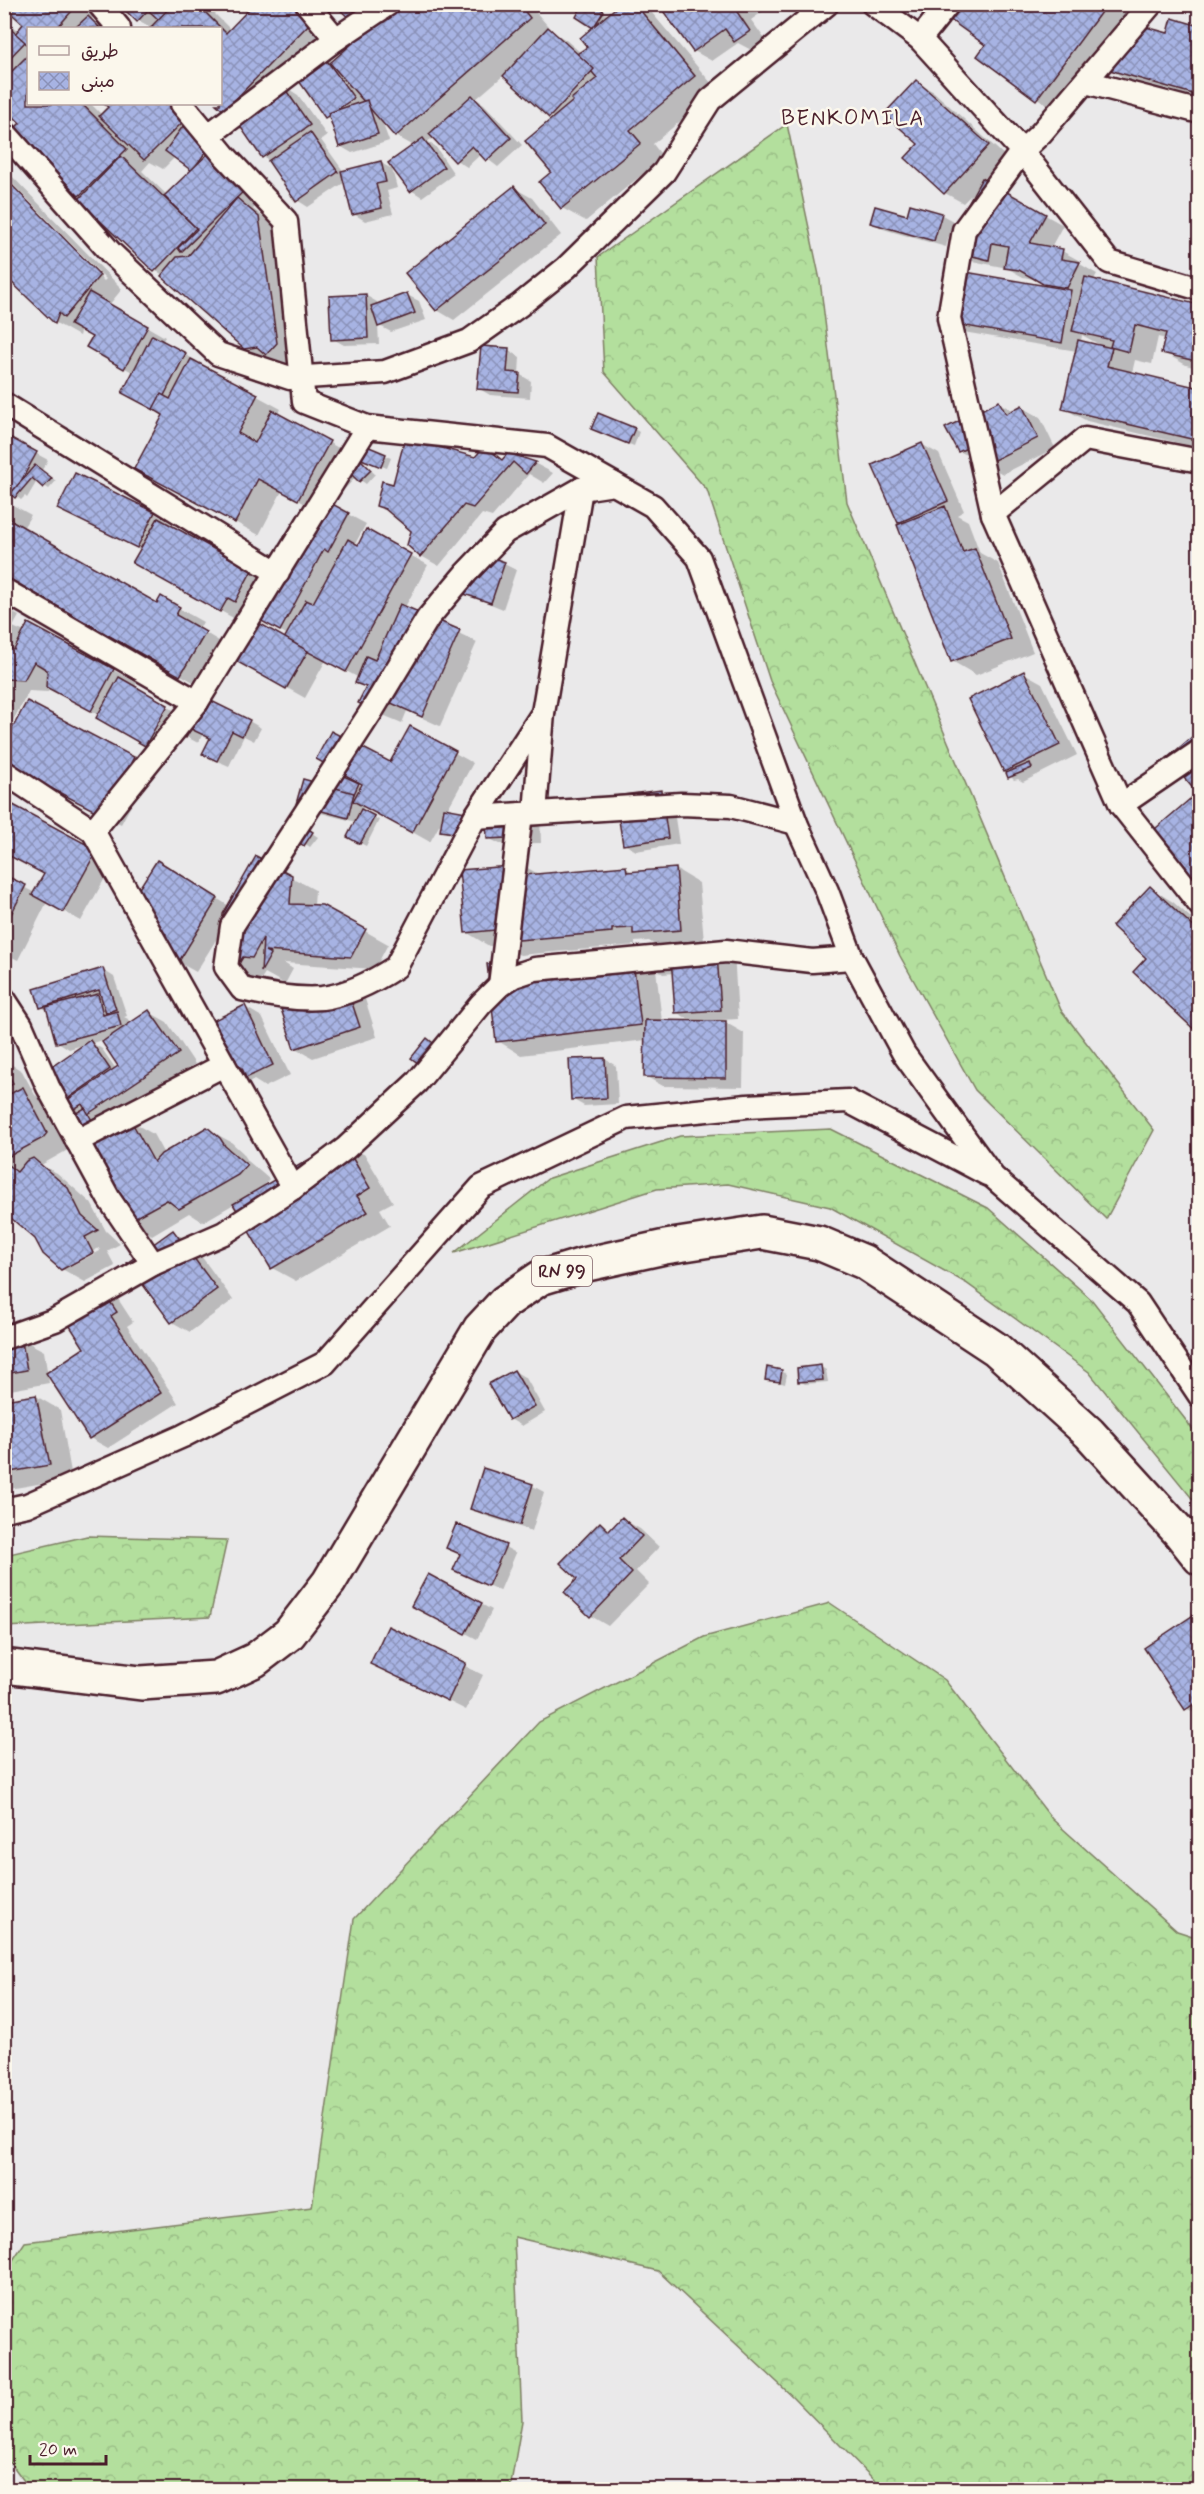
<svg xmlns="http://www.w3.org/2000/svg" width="1204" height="2494" font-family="Mynerve,'Playpen Sans Arabic',sans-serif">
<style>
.forest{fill:url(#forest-crowns);stroke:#7e7f64;stroke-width:1.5}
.shadow{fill:#0003;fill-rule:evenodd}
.building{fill:url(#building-cross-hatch);stroke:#4a1f2b;stroke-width:1.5}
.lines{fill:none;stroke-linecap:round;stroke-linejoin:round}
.minor-casing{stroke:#4a1f2b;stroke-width:27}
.primary-casing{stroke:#4a1f2b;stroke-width:38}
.minor{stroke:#fbf7ec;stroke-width:22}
.primary{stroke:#fbf7ec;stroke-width:33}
.labels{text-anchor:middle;stroke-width:5;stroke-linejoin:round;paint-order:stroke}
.shield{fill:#fbf7ec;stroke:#7f6065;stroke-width:1.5}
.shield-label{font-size:18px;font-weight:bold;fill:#4a1f2b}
.quarter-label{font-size:22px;letter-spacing:1.5px;fill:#4a1f2b;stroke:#fbf7ec}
</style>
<defs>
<pattern id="forest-crowns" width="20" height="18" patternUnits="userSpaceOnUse" patternTransform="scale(1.5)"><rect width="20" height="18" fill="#b3df9d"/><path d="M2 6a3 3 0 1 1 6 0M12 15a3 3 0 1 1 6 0" fill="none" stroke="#9bbf87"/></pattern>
<pattern id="building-cross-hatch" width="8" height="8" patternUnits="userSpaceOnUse" patternTransform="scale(1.5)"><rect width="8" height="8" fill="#a7b3e3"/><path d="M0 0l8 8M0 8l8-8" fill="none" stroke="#8a91b8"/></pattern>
</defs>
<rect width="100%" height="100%" fill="#eae9ea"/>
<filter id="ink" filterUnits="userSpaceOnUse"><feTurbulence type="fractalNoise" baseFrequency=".0167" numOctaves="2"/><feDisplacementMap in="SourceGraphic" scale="12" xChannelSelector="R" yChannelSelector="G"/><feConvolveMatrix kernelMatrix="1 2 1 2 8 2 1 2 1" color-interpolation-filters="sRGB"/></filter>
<g filter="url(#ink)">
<!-- forest -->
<g class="forest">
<path d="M787 124 820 280 847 502 1061 1010 1154 1130 1106 1219 975 1090 900 956 770 681 707 490 604 372 598 257Z"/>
<path d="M831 1129 988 1208 1092 1300 1199 1437V1507L1089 1372 966 1283 830 1207 728 1184 657 1189 454 1253 549 1178 680 1136Z"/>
<path d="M87 1536 227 1540 210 1617 5 1627V1555Z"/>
<path d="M830 1603 945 1680 1052 1819 1177 1931 1199 1938V2489H883L793 2397 658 2271 514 2237 522 2421 510 2489H30L4 2454 5 2272 25 2242 312 2207 354 1919 539 1722 704 1637Z"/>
</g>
<!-- shadow -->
<g class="shadow">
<path d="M10 4H96L101 8 91 20 106 28H28V104H91L102 115 110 107 106 104H182L265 198 253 209 282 232 290 368 278 360 268 362 245 348 163 275 155 270 79 195 22 123 4 105V18L19 32 26 23ZM175 157 193 170 167 195 142 171 150 162 163 169ZM196 226 199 229 180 246 179 244Z"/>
<path d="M121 4H210L208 7 231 30 250 11 238 4H303L334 35 318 52 334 62 369 31 337 4H529L553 32 566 40 581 53 589 47 595 27 578 16 591 4 609 16 622 4H638L652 13 717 90 653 144 663 157 586 221 562 208 553 172 554 119 504 75 476 99 484 104 522 145 498 167 481 154 467 167 456 160 434 137 427 142 435 146 454 174 422 197 411 190 414 146 396 136 381 119 389 141 352 153 340 146 332 120 326 117 296 74 284 86 298 95 327 136 321 140 344 172 381 163 392 169 397 188 387 191 393 214 365 221 354 214 345 182 308 207 297 200 234 115 218 104H220V28H152L138 20Z"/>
<path d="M660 4H773L751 20 767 42 753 51 738 43 712 61 694 51Z"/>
<path d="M955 4H1140L1126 23 1169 35 1200 28V102L1131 82 1107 68 1060 112 1037 98 987 45Z"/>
<path d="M916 82 934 92 1005 156 983 180 1063 225 1050 249 1062 251 1080 261V264L1097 274 1093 281 1200 307V369L1186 365 1163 352 1166 339 1158 337 1152 364 1135 360 1132 373 1200 389V448L1087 421 1063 408 1077 351 957 331 940 320 1054 288 1038 280 1023 277 1007 268 967 260 977 189 963 203 945 193 907 158 920 144ZM1082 335 1102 346 1081 342Z"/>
<path d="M4 168 122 289 109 305 165 337 162 342 197 361 196 363 281 409 278 415 346 452 350 441 391 458 387 468 357 457 375 474 366 484 356 477 341 493 334 489 327 503 366 524 355 544 358 547 367 531 428 565 405 607 477 642 440 726 407 711 402 723 378 713 367 688 357 682 359 678 326 660 305 698 225 653 204 688 4 575V500L31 515 23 528 158 605 161 598 180 609 203 622 199 629 224 644 237 620 134 563 141 550 77 518 154 513 172 524 170 526 264 579 309 506 282 491 259 535 160 482 165 415 134 373 88 347 94 337 81 329 79 336 56 323 4 273V179L104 281 106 279 4 175ZM247 612 288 635 285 640 241 615Z"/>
<path d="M514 188 532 198 561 235 454 320 437 310Z"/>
<path d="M912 206 942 215 953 221 946 247 883 229 872 222 908 217Z"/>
<path d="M365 295 377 302V306L407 295 419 301 426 320 391 332 378 325 379 344 344 345 333 339Z"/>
<path d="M509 350 520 357 519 374 531 381 530 398 490 395 478 388Z"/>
<path d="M999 403 1014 411 1022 407 1040 417 1055 448 1003 474 959 451Z"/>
<path d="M634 429 639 432 634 446 598 432Z"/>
<path d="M4 436 48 460 42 470 56 481 49 489 37 481 27 498 25 496 21 500 13 494 15 491Z"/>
<path d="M921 444 939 454 964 511 957 515 968 521 980 553 998 563 1033 652 976 675 952 661 902 524 899 522Z"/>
<path d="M492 454 503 460 508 454 536 464 553 473 544 483 529 474 492 517 482 514 439 566 421 556 413 530 396 516 378 505 394 486Z"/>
<path d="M504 564 516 570 503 609 466 594Z"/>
<path d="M4 608 19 616 13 627 113 670 137 683 134 688 179 713 249 721 261 728 254 741 244 736 229 766 215 760 211 738 203 734 198 743 183 735 157 752 98 718 99 715 50 688 48 692 29 691 4 737Z"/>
<path d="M1024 673 1042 683 1077 755 1023 782 1018 779 1014 780 1005 771Z"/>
<path d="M410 728 473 763 447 810 473 837 447 833 442 830 444 817 430 842 364 805 362 812 379 820 366 846 349 837 356 822 309 810 346 793 358 784 362 787 390 764Z"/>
<path d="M133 758 151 768 121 824 16 769Z"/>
<path d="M661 791 672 798 679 844 636 851 624 844Z"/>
<path d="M4 801 114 862 81 921 47 902 18 960 4 953V877L35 893 45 874Z"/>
<path d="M540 814 541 843 500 844 488 838Z"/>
<path d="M298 824 318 837 310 847 286 831Z"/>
<path d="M524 866 540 875 626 868 634 873 676 869 699 883 704 942 734 952 738 1019 721 1020 744 1033 743 1087 663 1086 645 1076 646 1040 521 1055 498 1041 658 947 649 941 635 942V945L520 955 502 945 489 946 466 932ZM656 969 663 974 674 973 676 1012 695 1023 662 1022Z"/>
<path d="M175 872 229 906 291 877 315 890 314 906 322 907 388 944 375 969 284 963 293 969 285 984 265 973 261 979 243 978 224 927 196 972 178 962 168 934Z"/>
<path d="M1150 888 1173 902 1200 926V1033L1148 958Z"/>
<path d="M103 970 114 977 127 1016 124 1017 128 1019 130 1025 149 1012 167 1022 195 1064 108 1122 130 1121 153 1134 164 1154 207 1129 231 1142 243 1153 248 1161 269 1179 262 1188 342 1142 365 1155 393 1202 380 1209 390 1226 296 1281 272 1268 234 1204 203 1222 189 1213 152 1235 128 1221 71 1146 66 1151 41 1165 57 1173 91 1203 106 1231 120 1244 107 1251 115 1266 85 1282 62 1269 36 1238 4 1208V1060L22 1071 35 1095 47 1102 62 1105 86 1044 69 1049 58 1042 49 1011 41 1007ZM109 1038 120 1066 116 1069 102 1049 92 1043ZM99 1248 100 1251 65 1269V1266Z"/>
<path d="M347 989 365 999 377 1037 313 1058 295 1048Z"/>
<path d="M245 1007 262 1017 290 1075 265 1087 254 1080 245 1085 204 1027Z"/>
<path d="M432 1043 452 1059 439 1076 434 1073Z"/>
<path d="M605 1059 616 1066 618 1104 584 1106 572 1099Z"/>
<path d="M173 1232 191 1242 233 1300 190 1332 172 1322Z"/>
<path d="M100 1289 118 1299 133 1322 127 1326 178 1403 108 1448 90 1438 86 1349Z"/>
<path d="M20 1338 44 1351 49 1383 5 1391 7 1402 36 1396 60 1410 72 1478 4 1490V1341Z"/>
<path d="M821 1367 826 1370 828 1382 805 1384 800 1381Z"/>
<path d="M514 1371 526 1378 545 1412 522 1426 510 1419Z"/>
<path d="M781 1371 787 1374 785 1384 767 1379Z"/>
<path d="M484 1470 533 1486 544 1492 532 1531 483 1515 472 1509Z"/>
<path d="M622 1519 640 1529 659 1547 636 1571 649 1584 608 1626 591 1616 579 1579 600 1524 611 1530Z"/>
<path d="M448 1547H505L516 1553 500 1591 455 1570 461 1555Z"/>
<path d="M481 1604 492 1610 477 1639 425 1612Z"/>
<path d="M1196 1616 1200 1618V1716L1186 1708Z"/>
<path d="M389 1628 483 1675 466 1710 372 1663Z"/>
</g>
<!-- building -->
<g class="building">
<path d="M8 4H78L57 28H28V45L15 34 23 24 5 8Z"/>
<path d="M119 4H174L159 20 148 10 137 22Z"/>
<path d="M173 4H197L226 33 254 4H295L312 21 224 111 216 104H220V28H150Z"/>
<path d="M334 4H375L356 25Z"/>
<path d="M397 4H519L530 18 395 137 330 63Z"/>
<path d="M583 4H593L604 11 593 28 576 17Z"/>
<path d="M620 4H635L695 76 630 130 641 143 561 209 539 182 551 172 525 141 573 101 571 99 597 78 577 54 587 47 580 38Z"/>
<path d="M658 4H741L735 9 750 31 734 42 725 29 693 52Z"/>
<path d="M954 4H1107L1036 100 977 56 985 45 945 16Z"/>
<path d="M88 16 100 28H75Z"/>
<path d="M1172 18 1200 26V96L1106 69 1120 20 1168 33Z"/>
<path d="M4 23 25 42 4 64Z"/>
<path d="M548 27 594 69 549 118 503 76Z"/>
<path d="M320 51 354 98 325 118 292 71Z"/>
<path d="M28 55V104H82L127 149 79 196 13 130 20 123 4 107V79Z"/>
<path d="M916 80 989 145 944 194 905 158 918 144 884 114Z"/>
<path d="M281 83 310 125 262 158 233 116Z"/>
<path d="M472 95 511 138 486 161 472 146 455 162 429 134Z"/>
<path d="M367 100 378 134 339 147 328 113Z"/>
<path d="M104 104H177L189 116 144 160 99 116 108 107Z"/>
<path d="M186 122 213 142 192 171 165 151Z"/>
<path d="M310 132 338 172 296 202 268 161Z"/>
<path d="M423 138 444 167 410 192 388 163Z"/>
<path d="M212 150 248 187 181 252 178 248 197 229 164 196Z"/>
<path d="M121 156 196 228 154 272 78 200Z"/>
<path d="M381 161 386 182 376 184 382 208 352 215 341 171Z"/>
<path d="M4 177 100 275 64 318 59 313 55 324 4 275Z"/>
<path d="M982 178 1046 214 1030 243 1063 249 1061 259 1080 262 1067 288 1043 284 1019 270 1004 268 1008 246 992 243 989 260 948 250 952 232Z"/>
<path d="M514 186 545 225 436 311 405 273Z"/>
<path d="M237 198 259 217 277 343 266 355 257 347 244 349 161 276 177 257 188 256Z"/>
<path d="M910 204 942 213 934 241 870 223 875 206 907 215Z"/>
<path d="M948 269 1071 290 1062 343 938 321Z"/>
<path d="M1085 277 1200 305V362L1161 353 1166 333 1135 325 1129 352 1110 347 1112 340 1072 331Z"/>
<path d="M89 292 148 326 124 369 86 347 92 337 70 325Z"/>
<path d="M407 293 415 313 378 327 371 306Z"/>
<path d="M366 294 368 338 331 340 329 296Z"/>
<path d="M152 335 186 353 156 411 122 393Z"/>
<path d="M1078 340 1112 348 1107 366 1200 388V441L1062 409Z"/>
<path d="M481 346 509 348 507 372 520 373 518 392 477 389Z"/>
<path d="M191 359 258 394 238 433 255 443 272 410 330 441 298 500 258 479 235 523 134 469 163 415 153 409 161 394 170 399Z"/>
<path d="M999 401 1006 414 1022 405 1038 438 984 465 974 445 958 452 945 428Z"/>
<path d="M598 413 635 428 628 444 591 429Z"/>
<path d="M4 434 37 452 15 492 4 487Z"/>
<path d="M405 438 475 457 482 449 492 452 502 460 508 453 536 462 526 474 513 462 473 508 464 505 420 557 407 545 411 531 385 509 376 506 382 481 393 484Z"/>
<path d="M350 439 386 454 381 467 344 452Z"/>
<path d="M922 443 948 501 898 523 872 465Z"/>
<path d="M354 453 371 470 359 482 351 474 335 491Z"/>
<path d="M35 465 52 478 43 488 32 478 15 498 10 494Z"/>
<path d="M75 473 155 512 137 548 57 509Z"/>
<path d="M314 494 349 513 328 552 324 549 280 631 245 612 288 532 292 534Z"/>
<path d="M945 506 963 552 975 548 1011 639 951 662 897 525Z"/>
<path d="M4 516 157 603 161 596 180 607 176 615 206 632 180 676 4 576Z"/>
<path d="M158 518 252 570 235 602 228 598 220 612 132 563Z"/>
<path d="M366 529 411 554 346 672 284 639 306 600 313 603 348 539 358 545Z"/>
<path d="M478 553 505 562 491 603 464 594Z"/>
<path d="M400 604 460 630 422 717 389 702 383 714 358 703 366 687 355 683 366 656 375 660Z"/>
<path d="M240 612 308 651 286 689 218 651Z"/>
<path d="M4 620 12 624 4 639Z"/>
<path d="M28 623 114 669 91 711 46 687 47 670 34 662 24 680 6 679 4 681V644L14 650Z"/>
<path d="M1024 671 1060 745 1004 772 968 699Z"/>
<path d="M119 677 168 705 145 746 96 718Z"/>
<path d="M189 690 250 720 242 736 232 731 217 761 202 754 210 738 191 729 186 738 169 729Z"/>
<path d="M27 701 134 757 103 815 4 764V744Z"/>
<path d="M4 702 11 705 4 722Z"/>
<path d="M410 726 456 751 412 833 353 801 362 784 316 759 331 731 390 762Z"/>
<path d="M1200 730V892L1149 834 1197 793 1167 758Z"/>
<path d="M1030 763 1032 768 1008 778 1006 773Z"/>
<path d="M329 769 359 783 353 796 323 782Z"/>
<path d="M303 779 354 793 348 818 296 804Z"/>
<path d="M661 790 668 838 623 845 615 796Z"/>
<path d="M4 800 97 850 63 912 32 895 44 874 4 853Z"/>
<path d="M485 807 529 837 487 839Z"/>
<path d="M444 808 472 813 468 835 440 831Z"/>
<path d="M361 809 375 816 360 844 347 837Z"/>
<path d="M293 819 313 832 304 846 284 832Z"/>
<path d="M256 856 292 875 290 904 322 905 366 929 351 957 265 951 271 954 261 972 263 938 252 958 243 957 237 967 222 935 223 914Z"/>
<path d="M157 860 218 898 178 963 156 950 166 934 126 909Z"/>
<path d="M524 865 525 875 626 866 627 872 676 868 681 930 633 934V928L612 929V932L496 942 495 930 465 933 459 870Z"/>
<path d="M4 875 26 885 4 928Z"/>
<path d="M1150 886 1200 933V974L1198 976 1200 978V1035L1133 972 1146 958 1112 926Z"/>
<path d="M716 940 721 1010 675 1013 670 943Z"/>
<path d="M632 952 641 1025 496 1042 487 964Z"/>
<path d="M103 968 116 1009 106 1013 99 990 40 1008 34 989Z"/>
<path d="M347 988 360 1027 294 1049 281 1009Z"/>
<path d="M98 994 103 1015 117 1011 121 1026 56 1043 46 1007Z"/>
<path d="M245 1005 273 1065 246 1078 242 1068 226 1075 202 1026Z"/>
<path d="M149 1010 179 1053 88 1114 82 1104 66 1114 60 1105 118 1066 102 1042Z"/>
<path d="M645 1020 726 1021V1078L644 1077Z"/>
<path d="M427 1038 448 1055 433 1074 411 1058Z"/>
<path d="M90 1040 110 1069 60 1104 40 1075Z"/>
<path d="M605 1058 607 1098 571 1100 569 1059Z"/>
<path d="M4 1067 13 1083 4 1092Z"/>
<path d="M23 1087 47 1133 43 1138 4 1159V1097Z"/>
<path d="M85 1108 101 1136 130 1119 154 1162 161 1154 207 1127 220 1138 225 1146 247 1165 238 1175 179 1209 167 1200 127 1222 69 1117Z"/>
<path d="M342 1140 370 1188 357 1196 368 1212 271 1269 233 1204Z"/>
<path d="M33 1158 68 1188 82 1216 98 1230 85 1237 93 1253 61 1270 43 1254 35 1239 4 1212V1162L17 1172 26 1161Z"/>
<path d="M173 1230 217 1289 171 1323 127 1263Z"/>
<path d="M100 1287 117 1312 111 1316 161 1393 89 1439 46 1373 84 1348 61 1312Z"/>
<path d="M21 1336 27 1370 4 1374V1339Z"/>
<path d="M821 1365 823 1380 798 1382 797 1368Z"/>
<path d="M767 1367 782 1370 780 1382 765 1380Z"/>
<path d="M514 1370 535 1406 509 1420 488 1384Z"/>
<path d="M36 1395 50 1465 4 1473V1400Z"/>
<path d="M483 1468 533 1484 520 1525 470 1509Z"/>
<path d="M622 1517 642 1536 619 1560 632 1573 590 1617 564 1592 577 1579 560 1563 600 1522 609 1531Z"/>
<path d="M456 1524 506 1545 488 1586 453 1570 460 1554 446 1548Z"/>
<path d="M428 1574 482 1603 465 1634 411 1606Z"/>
<path d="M1195 1614 1200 1620V1700L1185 1710 1144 1648Z"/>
<path d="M388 1626 466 1663 448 1701 370 1664Z"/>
</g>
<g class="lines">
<defs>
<g id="minor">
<path d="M99 4 119 28"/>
<path d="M307 4 336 39"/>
<path d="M873 4 920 39 1022 151 1109 262 1200 289"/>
<path d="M920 39 948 4"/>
<path d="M1086 82 1200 112"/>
<path d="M182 104 225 156 286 221 304 402 367 427 547 446 653 506 699 558 796 823 827 891 852 958 904 1054 993 1177 1138 1303 1200 1396"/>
<path d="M4 132 111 253 218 354 290 378 385 372 469 341 520 305 566 268 664 172 710 100 827 4"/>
<path d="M209 135 336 39 388 4"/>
<path d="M4 404 278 573"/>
<path d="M1200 461 1085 439 993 514 1121 805 1200 905"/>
<path d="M993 514 949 318 964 230 1022 151 1041 133 1151 4"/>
<path d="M4 590 197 702"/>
<path d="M543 713 475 817 396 967C376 980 347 995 322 998 296 1000 267 995 242 989L226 967 232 926 371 712 428 618 466 573 505 532 581 489 614 484"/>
<path d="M4 772 93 831 293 1188"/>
<path d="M1121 805 1200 751"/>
<path d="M535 813 543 713 581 489"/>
<path d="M475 817 681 804 731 806 796 823"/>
<path d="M93 831 197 702 367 427"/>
<path d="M500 985 521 814"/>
<path d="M4 999 21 1025 48 1087 109 1199 153 1264 55 1320 4 1338"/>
<path d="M77 1141 224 1065"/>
<path d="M153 1264 224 1233 293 1188 346 1148 417 1082 481 1004 500 985 514 976 535 969 726 951 812 961 852 958"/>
<path d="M4 1510 27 1505 183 1436 325 1363 481 1187 626 1118 747 1106 848 1101 987 1174"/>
</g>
<path id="primary" d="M4 1666 141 1683 216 1678 255 1660 289 1634 329 1582 480 1329 505 1302 540 1278 583 1265 665 1247 762 1232 819 1243 864 1262 996 1349 1089 1433 1181 1534 1200 1558"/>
</defs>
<!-- minor casing -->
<use href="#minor" class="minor-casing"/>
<!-- primary casing -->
<use href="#primary" class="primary-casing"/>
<!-- minor -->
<use href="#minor" class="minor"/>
<!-- primary -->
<use href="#primary" class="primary"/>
</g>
</g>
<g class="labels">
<!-- shield labels -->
<rect class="shield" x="532" y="1256" width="60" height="30" rx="4.5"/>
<g class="shield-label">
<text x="562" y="1277">RN 99</text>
</g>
<!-- quarter labels -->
<g class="quarter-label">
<text x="853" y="125">BENKOMILA</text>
</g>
</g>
<!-- margin -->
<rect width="1204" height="2494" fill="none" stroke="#fbf7ec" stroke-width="24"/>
<rect x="12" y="12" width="1180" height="2470" fill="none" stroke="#4a1f2b" stroke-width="2" filter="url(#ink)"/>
<!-- legend -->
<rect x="27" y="27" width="195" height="78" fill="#fbf7ec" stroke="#b4a19f" stroke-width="1.5"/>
<rect x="39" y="46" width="30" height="9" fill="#fbf7ec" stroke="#b4a19f" stroke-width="1.5"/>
<text x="81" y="57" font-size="18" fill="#4a1f2b">طريق</text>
<rect x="39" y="72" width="30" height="18" fill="url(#building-cross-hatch)" stroke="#b4a19f" stroke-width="1.5"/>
<text x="81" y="87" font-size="18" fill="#4a1f2b">مبنى</text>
<!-- scale -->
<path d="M30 2455v9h76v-9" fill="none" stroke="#4a1f2b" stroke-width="3"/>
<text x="39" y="2455" font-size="18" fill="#4a1f2b" stroke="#fbf7ec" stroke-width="4.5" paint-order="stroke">20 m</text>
</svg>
